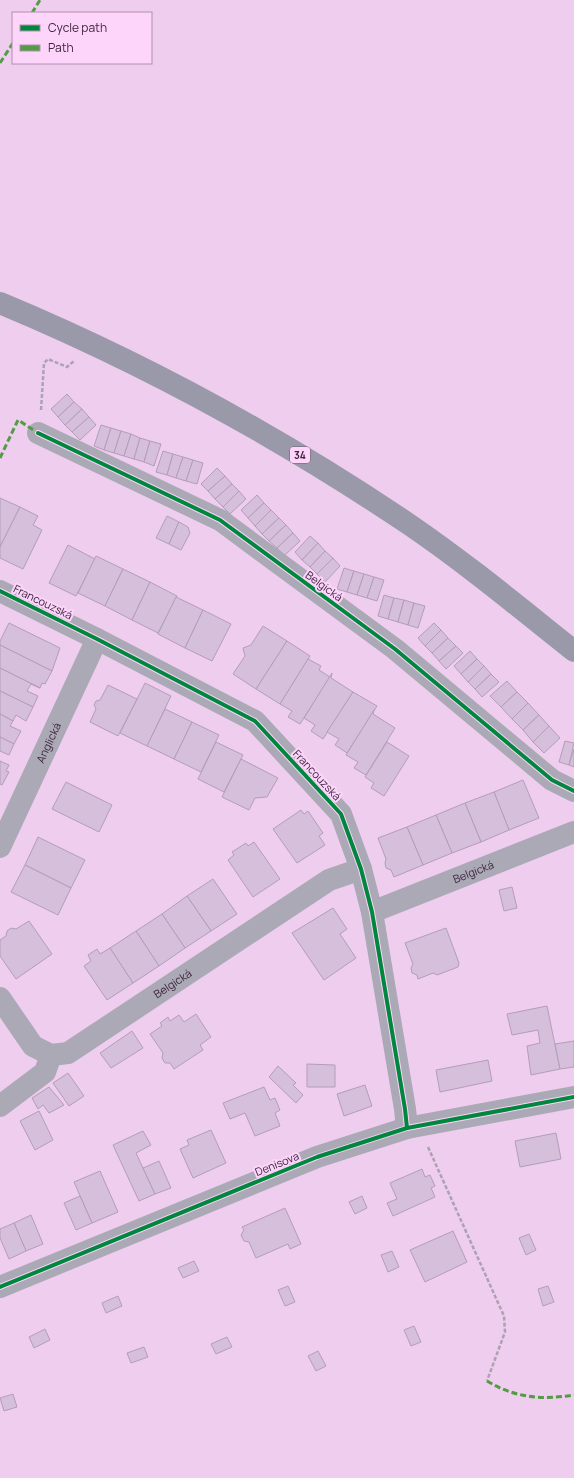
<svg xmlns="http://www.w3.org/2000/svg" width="574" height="1478" font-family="Manrope,sans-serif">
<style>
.building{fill:#d5bfda;stroke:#b49dba}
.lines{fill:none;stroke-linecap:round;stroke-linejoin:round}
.path{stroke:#aba2b2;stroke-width:2.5;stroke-dasharray:4 2;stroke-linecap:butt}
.minor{stroke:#aba9b6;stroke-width:22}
.major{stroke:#9a99a9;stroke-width:22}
.quiet{stroke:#539b45;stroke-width:3;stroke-dasharray:6 3;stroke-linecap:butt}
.cycleway-casing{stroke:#fdd5fb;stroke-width:6}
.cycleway{stroke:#00873e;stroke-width:4}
.labels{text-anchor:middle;stroke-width:4;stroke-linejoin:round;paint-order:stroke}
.shield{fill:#fdd5fb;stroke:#775a77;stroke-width:1}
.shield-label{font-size:10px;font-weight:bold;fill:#3e253e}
.street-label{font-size:11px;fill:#3e253e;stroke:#fdd5fb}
</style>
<rect width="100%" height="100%" fill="#efcdef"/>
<!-- building -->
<g class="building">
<path d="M67 394 74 402 58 417 51 409Z"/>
<path d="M74 402 82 409 65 425 58 417Z"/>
<path d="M82 409 89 417 72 432 65 425Z"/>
<path d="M89 417 96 425 80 440 72 432Z"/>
<path d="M101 425 111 428 104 450 94 446Z"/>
<path d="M111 428 121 431 114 453 104 450Z"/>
<path d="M121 431 131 434 124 456 114 453Z"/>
<path d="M131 434 140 438 134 459 124 456Z"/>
<path d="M140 438 150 441 144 462 134 459Z"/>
<path d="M150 441 161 444 154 466 144 462Z"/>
<path d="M163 451 173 454 167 475 156 472Z"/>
<path d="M173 454 183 457 176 478 167 475Z"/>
<path d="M183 457 193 460 186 481 176 478Z"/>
<path d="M193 460 203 463 197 484 186 481Z"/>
<path d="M217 468 225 476 208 491 201 484Z"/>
<path d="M225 476 232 484 215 499 208 491Z"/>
<path d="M232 484 239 491 223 507 215 499Z"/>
<path d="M239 491 246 499 230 514 223 507Z"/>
<path d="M257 495 264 503 248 518 241 510Z"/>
<path d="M0 498 20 507 0 547Z"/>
<path d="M264 503 271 510 255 526 248 518Z"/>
<path d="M20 507 38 516 33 525 42 530 23 569 0 558V547Z"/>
<path d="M271 510 279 518 262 534 255 526Z"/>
<path d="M167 516 179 522 169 544 156 538Z"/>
<path d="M279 518 286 525 269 541 262 534Z"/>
<path d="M179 522 188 527 190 533 181 550 169 544Z"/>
<path d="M286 525 293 533 277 548 269 541Z"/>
<path d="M293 533 300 541 284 556 277 548Z"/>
<path d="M310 536 318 543 302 560 295 552Z"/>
<path d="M318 543 325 551 310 567 302 560Z"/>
<path d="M68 545 95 559 76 596 49 583Z"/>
<path d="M325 551 333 558 317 574 310 567Z"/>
<path d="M96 556 123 569 105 606 78 593Z"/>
<path d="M333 558 340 566 325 582 317 574Z"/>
<path d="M344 568 354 571 347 592 337 589Z"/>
<path d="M123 569 150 582 132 620 105 606Z"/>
<path d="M354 571 364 574 357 595 347 592Z"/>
<path d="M364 574 374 577 367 598 357 595Z"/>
<path d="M374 577 384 580 377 601 367 598Z"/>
<path d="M150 582 177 596 158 633 132 620Z"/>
<path d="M384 595 394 598 388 619 378 616Z"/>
<path d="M176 597 203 610 185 648 158 634Z"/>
<path d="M394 598 404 600 398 622 388 619Z"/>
<path d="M404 600 414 603 408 625 398 622Z"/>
<path d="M414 603 425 606 418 628 408 625Z"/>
<path d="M203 610 231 624 212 661 185 648Z"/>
<path d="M9 623 60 648 52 671 0 645V641Z"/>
<path d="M434 623 441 630 425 646 418 638Z"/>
<path d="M263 626 287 641 256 689 233 674 245 656 243 648 251 645Z"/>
<path d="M441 630 448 638 432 653 425 646Z"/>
<path d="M448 638 456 646 439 661 432 653Z"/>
<path d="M287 641 310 656 280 704 256 689Z"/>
<path d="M0 645 52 671 45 684 42 683 40 688 0 668Z"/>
<path d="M456 646 463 653 446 669 439 661Z"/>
<path d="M470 651 477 659 461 674 454 666Z"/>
<path d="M308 659 321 666 319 670 330 677 300 724 288 717 292 711 280 704Z"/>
<path d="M477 659 484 666 468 682 461 674Z"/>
<path d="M484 666 491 674 475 689 468 682Z"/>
<path d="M0 668 40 688 31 684 27 691 38 696 33 707 0 691Z"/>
<path d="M332 673 331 678 353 692 323 739 311 731 315 725 304 718Z"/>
<path d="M491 674 499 682 482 697 475 689Z"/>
<path d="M507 681 517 692 501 707 490 696Z"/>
<path d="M145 683 171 696 147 746 120 733Z"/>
<path d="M108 685 137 699 118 736 90 722 96 709 94 705 96 701 100 700Z"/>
<path d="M0 691 33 707 26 721 16 715 13 721 0 714Z"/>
<path d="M353 692 377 706 347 753 335 745 339 739 327 732Z"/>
<path d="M517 692 528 703 512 719 501 707Z"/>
<path d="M528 703 539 715 523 730 512 719Z"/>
<path d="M165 709 192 722 174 759 147 746Z"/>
<path d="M374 710 373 714 395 728 366 775 354 768 358 762 346 755Z"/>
<path d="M0 714 13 721 10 726 21 731 14 744 0 737Z"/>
<path d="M539 715 549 726 533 742 523 730Z"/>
<path d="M192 722 219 735 201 772 174 759Z"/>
<path d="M549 726 560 738 544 753 533 742Z"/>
<path d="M0 737 14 744 9 755 0 751Z"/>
<path d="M565 741 574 743 569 765 559 762Z"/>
<path d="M216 742 243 755 224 792 198 779Z"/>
<path d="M387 742 409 756 384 796 371 788 374 783 365 777Z"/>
<path d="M574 749V767L569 765Z"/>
<path d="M241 759 278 778 267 797 255 798 249 810 222 797Z"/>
<path d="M0 761 9 765 6 771 9 772 2 785 0 784Z"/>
<path d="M523 780 539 818 509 830 494 792Z"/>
<path d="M66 782 112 805 99 832 52 809Z"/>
<path d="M494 792 509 830 481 842 465 803Z"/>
<path d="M465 803 481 842 452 853 436 815Z"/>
<path d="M301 810 304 814 308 811 323 833 319 836 325 845 297 863 273 829Z"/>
<path d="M436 815 452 853 423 865 407 827Z"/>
<path d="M407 827 423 865 394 877 391 870 386 868 385 863 386 859 378 838Z"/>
<path d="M38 837 85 860 71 888 25 865Z"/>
<path d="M254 842 280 879 253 897 228 860 234 855 232 852 246 843 248 846Z"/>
<path d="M25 865 71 888 58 915 11 892Z"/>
<path d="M213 879 237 914 211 931 187 896Z"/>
<path d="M512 887 517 908 504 911 499 890Z"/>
<path d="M187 896 211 931 185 948 162 914Z"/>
<path d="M333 908 347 929 340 934 356 958 324 980 292 933Z"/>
<path d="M162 914 185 948 159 966 136 931Z"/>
<path d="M29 921 52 954 16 979 0 956V940L6 936 7 931 11 928 16 929Z"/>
<path d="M446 928 459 963 458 967 437 975 433 973 418 979 417 975 412 973 411 968 413 964 405 943Z"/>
<path d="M136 931 159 966 133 983 110 948Z"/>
<path d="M110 948 133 983 107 1000 84 966 91 961 88 955 97 949 100 954Z"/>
<path d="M547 1006 560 1069 531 1075 527 1046 540 1043 538 1030 512 1035 507 1014Z"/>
<path d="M196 1014 211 1037 200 1045 203 1050 174 1069 170 1063H165L162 1058 163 1053 150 1034 162 1026 160 1023 168 1017 170 1021 179 1015 184 1022Z"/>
<path d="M132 1031 143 1048 111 1068 100 1053Z"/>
<path d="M574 1041V1067L560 1069 555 1044Z"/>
<path d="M488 1060 492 1081 440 1092 436 1070Z"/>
<path d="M307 1064 335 1065V1087H307Z"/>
<path d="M278 1066 296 1083 293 1085 303 1095 296 1103 269 1077Z"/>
<path d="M68 1073 84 1096 69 1106 53 1083Z"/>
<path d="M365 1085 372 1106 344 1116 337 1094Z"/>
<path d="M49 1087 64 1105 49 1113 43 1105 38 1109 32 1098Z"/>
<path d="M264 1087 270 1100 275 1098 280 1110 275 1113 280 1126 255 1136 245 1113 230 1119 223 1103Z"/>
<path d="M39 1111 53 1140 35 1150 20 1121Z"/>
<path d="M211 1130 226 1163 193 1178 180 1149 189 1145 187 1140Z"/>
<path d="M143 1131 151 1145 136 1153 155 1194 139 1201 113 1145Z"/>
<path d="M556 1133 561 1159 520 1167 515 1141Z"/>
<path d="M159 1161 171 1188 155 1194 143 1168Z"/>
<path d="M422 1169 425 1177 430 1175 435 1186 431 1188 435 1197 393 1216 387 1203 397 1199 390 1183Z"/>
<path d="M100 1171 118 1212 92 1223 74 1182Z"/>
<path d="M80 1196 92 1223 76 1230 64 1203Z"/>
<path d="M362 1196 367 1208 355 1214 349 1202Z"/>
<path d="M285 1208 301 1244 290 1249 288 1244 256 1258 249 1242 244 1241 241 1235 244 1230 242 1227Z"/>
<path d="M31 1215 43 1244 26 1251 14 1223Z"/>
<path d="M14 1223 26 1251 9 1259 0 1238V1229Z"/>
<path d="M453 1231 467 1262 425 1282 410 1250Z"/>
<path d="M529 1234 536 1250 526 1255 519 1238Z"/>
<path d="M392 1251 399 1267 388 1272 381 1255Z"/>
<path d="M194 1261 199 1271 183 1278 178 1268Z"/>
<path d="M288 1286 295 1302 285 1306 278 1290Z"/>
<path d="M548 1286 554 1302 543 1306 538 1289Z"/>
<path d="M118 1296 122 1306 106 1313 102 1303Z"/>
<path d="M414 1326 421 1342 411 1346 404 1330Z"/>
<path d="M45 1329 50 1340 34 1348 29 1337Z"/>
<path d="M227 1337 232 1347 216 1354 211 1344Z"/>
<path d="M144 1347 148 1357 131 1363 127 1353Z"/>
<path d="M318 1351 326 1366 316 1371 308 1356Z"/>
<path d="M13 1394 17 1407 4 1411 0 1398Z"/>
</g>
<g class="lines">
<!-- path -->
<g class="path">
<path d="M41 410 44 363 48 359 67 367 74 361"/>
<path d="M428 1147 504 1316 505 1332 487 1381"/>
</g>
<!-- minor -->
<g class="minor">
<path d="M38 433 220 520 395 649 552 780 574 791"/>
<path d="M0 591 97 639 255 721 341 814 361 869 372 912 405 1109 407 1128"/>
<path id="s1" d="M0 847 97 639"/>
<path id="s2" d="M372 912 574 832"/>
<path id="s3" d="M0 998 33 1046 51 1055 68 1053 329 880 361 869"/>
<path d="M0 1106 45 1072 51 1055"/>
<path d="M0 1287 317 1157 407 1128 574 1097"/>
</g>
<!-- major -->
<path class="major" d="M0 303C144 363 281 438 410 525 467 564 520 608 574 651"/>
<!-- quiet -->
<g class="quiet">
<path d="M32 13 40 0"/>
<path d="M0 63 13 43"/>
<path d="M0 458 18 420 38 433"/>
<path d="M487 1381C515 1398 542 1400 574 1395"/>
</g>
<defs>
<g id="cycleway">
<path d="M38 433 220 520 395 649 552 780 574 791"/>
<path d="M0 591 97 639 255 721 341 814 361 869 372 912 405 1109 407 1128"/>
<path d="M0 1287 317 1157 407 1128 574 1097"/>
</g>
</defs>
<!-- cycleway casing -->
<use href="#cycleway" class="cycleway-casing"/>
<!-- cycleway -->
<use href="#cycleway" class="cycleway"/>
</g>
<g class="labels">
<!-- shield labels -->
<rect class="shield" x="290" y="447" width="20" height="16" rx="3"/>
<g class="shield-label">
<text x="300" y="459">34</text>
</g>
<!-- street labels -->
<g class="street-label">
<text transform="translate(324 586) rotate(36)" y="4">Belgická</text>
<text transform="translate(43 602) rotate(26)" y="4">Francouzská</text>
<text dy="4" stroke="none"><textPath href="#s1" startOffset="115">Anglická</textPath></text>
<text transform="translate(317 775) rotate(47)" y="4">Francouzská</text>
<text dy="4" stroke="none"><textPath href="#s2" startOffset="109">Belgická</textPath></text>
<text dy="4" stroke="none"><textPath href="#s3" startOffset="221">Belgická</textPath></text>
<text transform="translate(277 1164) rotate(-22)" y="4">Denisova</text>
</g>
</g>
<!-- legend -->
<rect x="12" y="12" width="140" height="52" fill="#fdd5fb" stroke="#b18faf"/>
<rect x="20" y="25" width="20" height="6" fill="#00873e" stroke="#b18faf"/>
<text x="48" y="32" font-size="12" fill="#3e253e">Cycle path</text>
<rect x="20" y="45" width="20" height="6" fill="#539b45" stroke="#b18faf"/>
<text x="48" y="52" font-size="12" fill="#3e253e">Path</text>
</svg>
